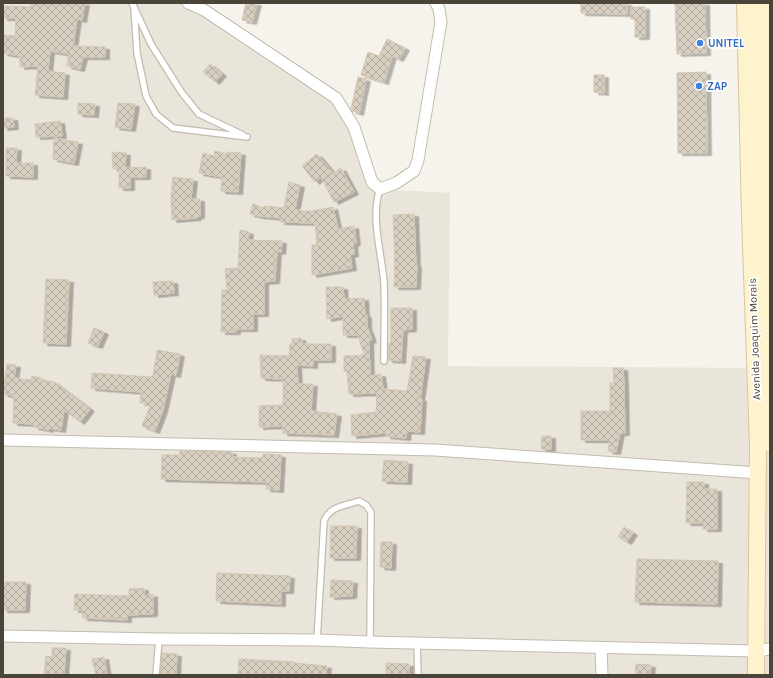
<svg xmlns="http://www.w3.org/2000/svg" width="773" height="678" font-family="Karla,sans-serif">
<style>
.residential{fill:#eae5da}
.building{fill:url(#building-cross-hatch);stroke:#d3c7b4;filter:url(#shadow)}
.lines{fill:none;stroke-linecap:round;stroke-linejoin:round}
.lane-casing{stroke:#c2bbae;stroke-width:8}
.street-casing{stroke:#c2bbae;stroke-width:13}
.secondary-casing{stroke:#d6c79b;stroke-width:18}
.lane{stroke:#fff;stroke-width:5.5}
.street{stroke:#fff;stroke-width:11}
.secondary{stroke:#fff3cd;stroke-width:16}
.shop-dot{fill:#3f7fe0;stroke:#fff;stroke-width:1.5}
.labels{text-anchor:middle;stroke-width:3.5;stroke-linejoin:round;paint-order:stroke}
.shop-label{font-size:11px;font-weight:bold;fill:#366cbe;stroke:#fff;text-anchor:start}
.street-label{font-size:11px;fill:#4b4439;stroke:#fff}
</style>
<defs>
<pattern id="building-cross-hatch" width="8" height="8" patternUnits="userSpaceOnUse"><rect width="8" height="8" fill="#d8cfc1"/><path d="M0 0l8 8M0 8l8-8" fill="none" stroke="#b1aa9e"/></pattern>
<filter id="shadow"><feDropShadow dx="4.5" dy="2.5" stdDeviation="0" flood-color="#0004"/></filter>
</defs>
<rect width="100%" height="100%" fill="#f6f3ec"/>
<!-- residential -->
<path class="residential" d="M3 3H188L336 98 380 189 450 193 448 366 770 368V675H3Z"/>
<!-- building -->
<g class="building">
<path d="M31 3H85L82 20 77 19 73 46 105 47V57H83L80 69 67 66 69 54 50 51 48 71 65 73 63 97 35 95 38 66 20 67V56L3 53V35L15 36 16 18H3V6L31 7Z"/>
<path d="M246 3H257L252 22 242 20Z"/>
<path d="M581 3H627V14L581 13Z"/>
<path d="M675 3H705L706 53 677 54Z"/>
<path d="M631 7H645V37H635V19H631Z"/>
<path d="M387 39 405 48 399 59 392 56 384 82 361 75 368 52 379 56Z"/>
<path d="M210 64 222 74 215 82 203 72Z"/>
<path d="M706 72 707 153H678L677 73Z"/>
<path d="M594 75H604V93L594 92Z"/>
<path d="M358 77 366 79 359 113 352 111 351 109Z"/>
<path d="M78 103 95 104 94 115 78 114Z"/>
<path d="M118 103 135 104 131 129 115 127Z"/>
<path d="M3 118H13L14 127 3 128Z"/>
<path d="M60 121 62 136 36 137 35 124Z"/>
<path d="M54 138 78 142 74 163 53 159Z"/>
<path d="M6 148H17L16 163H33V177L6 176Z"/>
<path d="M215 151 227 154V152L241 153 238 192 221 191 222 177 199 173 203 153 214 156Z"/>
<path d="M112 152 126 153 125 168 146 167V177H130V188H119V168L113 169Z"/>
<path d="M317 154 333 173 341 168 354 192 334 202 321 177 315 182 302 166Z"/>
<path d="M173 177 193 179 191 199H200V216H197V218L172 220 171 199Z"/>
<path d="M289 182 300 185 295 210H300V211H312L333 207 338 229 354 226 356 243 353 244 354 254 350 255 352 268 312 275V245H317L315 223 280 222 281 218 259 216 250 214 253 204 264 208 265 206 284 208Z"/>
<path d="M414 214 416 265H417L416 287H394L395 264 393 215Z"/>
<path d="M240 230 249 232 248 240 282 241 281 252 277 251 275 281 264 282V314H253V329H236V332H221L222 290H227L225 269 238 268Z"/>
<path d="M46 279 69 280 66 344 43 343Z"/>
<path d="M173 281 174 293 154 295 153 282Z"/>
<path d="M326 287H343L344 299 364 298 365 315H367V326L372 340 369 341 370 376 381 374 383 389 407 391 413 356 426 357 420 399H422L420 432 407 431 406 438 386 436V433L352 436 351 415 376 412 377 393 349 394 347 371H344V356L364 355 358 335H343V316L327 319Z"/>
<path d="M391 308H412V329L403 330 401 361 388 360 389 343H391Z"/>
<path d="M94 328 104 332 98 346 88 343Z"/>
<path d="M301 338 302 344H331V360H313V366L297 365 298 384H313L311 411 337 414 334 435 283 433V426L259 427V406L283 405V379L261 378 260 355 289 356 290 344H292V339Z"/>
<path d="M157 350 180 354 176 375 171 374 163 410 155 431 142 426 150 406 145 405 146 403H140L141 392 91 388 92 373 151 377 152 375 153 376Z"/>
<path d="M7 364 16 365 14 378 31 380 32 376 42 378V380L54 382 90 409 80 422 64 410 61 430 49 428V430L34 427V424L13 423 14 396 3 394Z"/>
<path d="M613 368H623L624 383 625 433H620L616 452 608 451 610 440H581V411H610V383H614Z"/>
<path d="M542 436H551V449H541Z"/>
<path d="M180 451 232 452V457L263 458V454L281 455 279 490 266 489 267 482 161 479 162 455H180Z"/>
<path d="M384 460 408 462 407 482 382 481Z"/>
<path d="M687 482H704V489H717V529H703L704 523H686Z"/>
<path d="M331 526H357L356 558H330Z"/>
<path d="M624 527 633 533 627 542 618 537Z"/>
<path d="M381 542H392L391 568 380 567Z"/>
<path d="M637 559 718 561 717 604 635 602Z"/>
<path d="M217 573 290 576 289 591H281V604L216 601Z"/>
<path d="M331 580 353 581 352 596 330 597Z"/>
<path d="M3 582H26L25 610H3Z"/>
<path d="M144 588V596L153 594V614L127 615V620L83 618 82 610H74L75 594 129 596V589Z"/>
<path d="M52 648H66L64 675H44L46 656 52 657Z"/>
<path d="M162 653 177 654 176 674H160Z"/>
<path d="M104 657 107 675H96L92 659Z"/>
<path d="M239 659 294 662V663L327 666 326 675H238Z"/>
<path d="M386 663 409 664V675H386Z"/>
<path d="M636 664 651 665 650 675H635Z"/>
</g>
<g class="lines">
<defs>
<g id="lane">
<path d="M132 3 151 44 182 93 199 114 243 135"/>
<path d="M134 7 137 53 146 96 156 114 173 128 247 137"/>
<path d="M380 189C370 217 382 254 384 283 385 309 384 335 384 361"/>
<path d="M317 640 324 521C330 506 345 506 359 501L366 505 371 512 370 642"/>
<path d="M417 643 418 675"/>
<path d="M156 675 159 639"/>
</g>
<g id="street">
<path d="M188 3 204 10 336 98 354 127 372 182 380 189 396 183 414 171 418 160 441 22 439 9 436 3"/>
<path d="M3 440 435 450 758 473"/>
<path d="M3 636 159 639 317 640 370 642 756 651 770 649"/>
<path d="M601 648 602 675"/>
</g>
<g id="secondary">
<path d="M745 3 750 216 758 445 756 675"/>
<path d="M761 3 762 101 770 444"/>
</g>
</defs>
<!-- lane casing -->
<use href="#lane" class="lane-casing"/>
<!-- street casing -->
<use href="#street" class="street-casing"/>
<!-- secondary casing -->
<use href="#secondary" class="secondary-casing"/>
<!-- lane -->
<use href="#lane" class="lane"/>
<!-- street -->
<use href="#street" class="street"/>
<!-- secondary -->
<use href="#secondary" class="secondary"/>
</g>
<!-- markers -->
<g class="shop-dot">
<circle cx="700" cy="43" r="4"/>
<circle cx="699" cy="86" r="4"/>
</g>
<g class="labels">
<!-- shop labels -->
<g class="shop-label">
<text x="708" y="47">UNITEL</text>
<text x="707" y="90">ZAP</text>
</g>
<!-- street labels -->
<g class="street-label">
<text transform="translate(754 339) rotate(-92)" y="4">Avenida Joaquim Morais</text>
</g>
</g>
<!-- border -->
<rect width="773" height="678" fill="none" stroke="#4b4439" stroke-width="8"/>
</svg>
